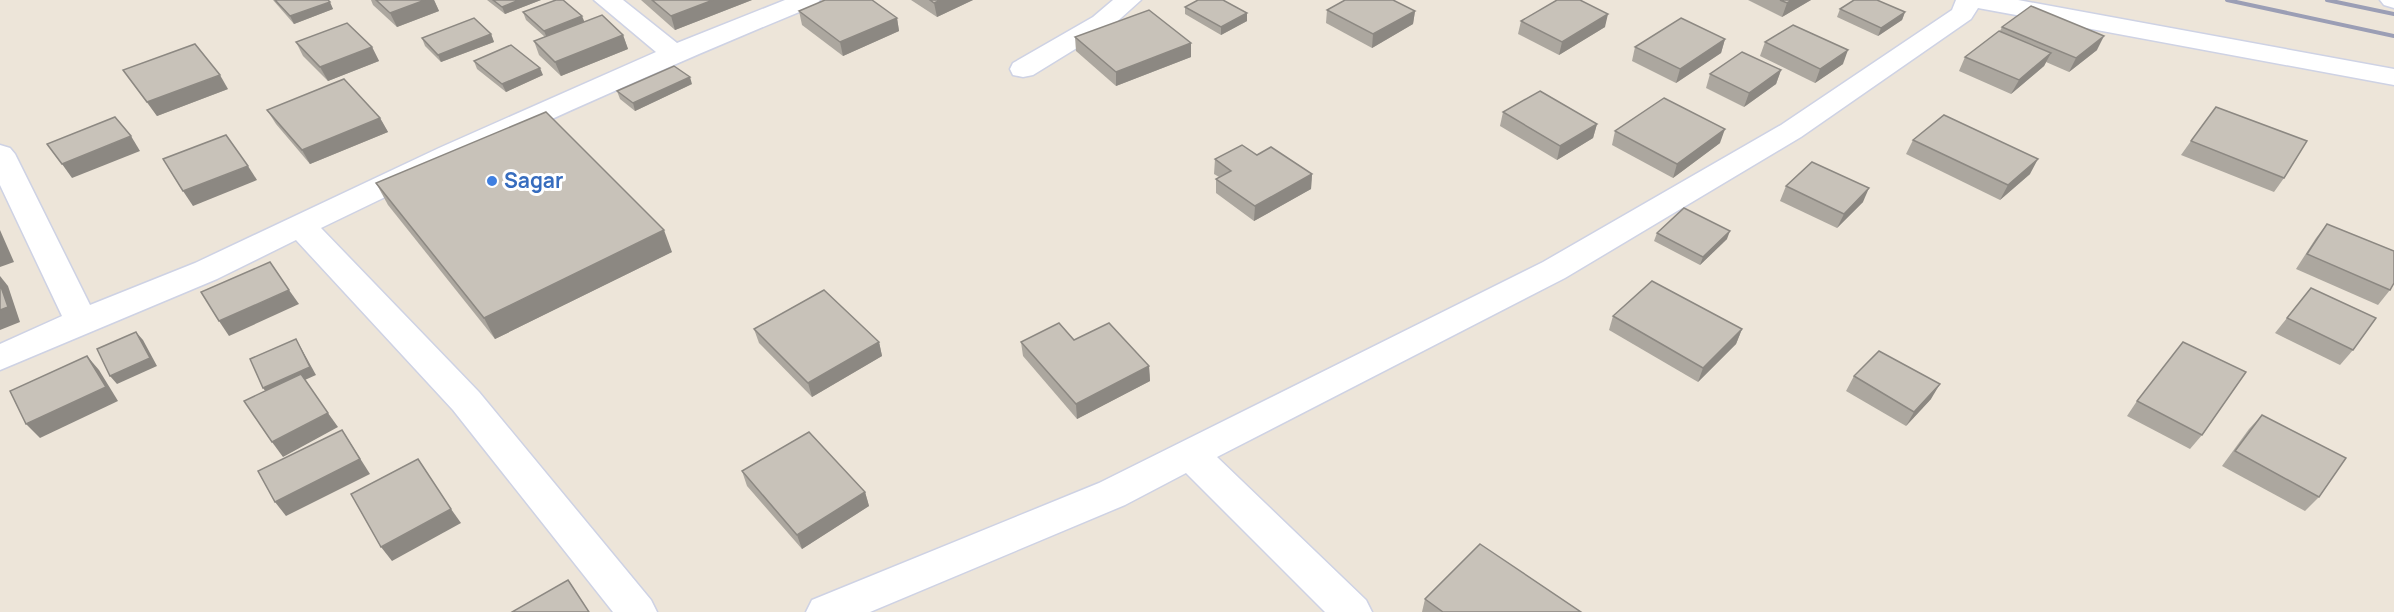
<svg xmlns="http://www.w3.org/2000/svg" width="2394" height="612" font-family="Manrope,sans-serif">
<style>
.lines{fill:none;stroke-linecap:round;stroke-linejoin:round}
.minor-casing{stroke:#ced2e4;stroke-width:3}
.minor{fill:#fff;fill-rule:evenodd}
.rail{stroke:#9b9eb5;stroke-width:4}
.wall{fill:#aca79f}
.shaded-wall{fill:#8c8882}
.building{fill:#c8c2b9;stroke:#8c8882;stroke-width:1.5}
.shop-dot{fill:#3f7fe0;stroke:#fff;stroke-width:2}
.labels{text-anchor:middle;stroke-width:6;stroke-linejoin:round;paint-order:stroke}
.shop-label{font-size:21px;font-weight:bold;fill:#366cbe;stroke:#fff;text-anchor:start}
</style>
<rect width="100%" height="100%" fill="#ede5d9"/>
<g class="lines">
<defs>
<g id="minor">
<path d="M594 0H623L677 43 785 0H820L816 5C648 74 484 148 321 228L479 392 651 600 657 612H613L453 410 296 240 217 279 0 370V344L62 316 0 185V145L10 148 15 154 90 305 195 263 439 148 656 52Z"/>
<path d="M1113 0H1141L1111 27 1033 75 1023 77 1013 75 1010 69 1013 63 1093 17Z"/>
<path d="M1956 0H2018L2394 69V85L1978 8 1971 19 1801 137 1565 278 1217 457 1366 600 1372 612H1325L1186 473 1125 505 870 612H806L812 600 1099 483 1543 262 1781 125 1952 10Z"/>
<path d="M2380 0H2394V8L2384 5Z"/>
</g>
</defs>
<!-- minor casing -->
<use href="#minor" class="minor-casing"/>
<!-- minor -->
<use href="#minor" class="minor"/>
<!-- rail -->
<g class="rail">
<path d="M2227 0 2394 36"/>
<path d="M2327 0 2394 14"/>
</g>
</g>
<!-- wall -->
<g class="wall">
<path d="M273 0H328L333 9 294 24Z"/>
<path d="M371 0H434L439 11 397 27 373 5Z"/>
<path d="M487 0H541L505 14Z"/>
<path d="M641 0H752L675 30Z"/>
<path d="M911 0H973L937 17Z"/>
<path d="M1748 0H1811L1782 17Z"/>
<path d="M1185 7 1247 21 1221 35 1185 14Z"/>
<path d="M1840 9 1905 12 1902 20 1878 36 1837 17Z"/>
<path d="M1327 10 1415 11 1413 24 1372 48 1326 23Z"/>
<path d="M799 11 897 18 899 31 843 56 802 25Z"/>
<path d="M523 12 584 22 623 35 628 49 561 76 539 55 534 41 545 37 526 20Z"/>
<path d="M1521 21 1605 27 1559 55 1518 34Z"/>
<path d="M2002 27 2097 50 2069 72 2046 62 2044 66 2011 94 1959 71 1965 57 2000 31Z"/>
<path d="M491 34 494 42 441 62 425 46 422 38Z"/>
<path d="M1075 37 1191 43V57L1116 86 1076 51Z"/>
<path d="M1725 39 1721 53 1676 83 1632 61 1635 47Z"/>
<path d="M296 42 372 47 379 61 328 81 303 56Z"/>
<path d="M1765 42 1843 64 1815 83 1760 56Z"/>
<path d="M474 61 543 75 506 92 477 69Z"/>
<path d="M123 70 228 89 157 116Z"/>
<path d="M1781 70 1776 84 1744 107 1706 88 1710 74Z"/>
<path d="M692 84 635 111 620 99 617 91Z"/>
<path d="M267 110 380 118 388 132 310 164 276 124Z"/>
<path d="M1503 112 1597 124 1593 138 1557 160 1500 126Z"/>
<path d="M1615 131 1720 143 1673 178 1612 145Z"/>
<path d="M1913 140 2030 174 2000 200 1906 154Z"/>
<path d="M2191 141 2284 178 2274 192 2181 155Z"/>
<path d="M1257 155 1312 174 1311 189 1254 221 1216 193V179L1219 177 1214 174 1215 159Z"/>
<path d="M376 183 672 252 495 339 388 205Z"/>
<path d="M1786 186 1863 202 1837 228 1780 201Z"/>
<path d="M2327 224 2390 290 2378 305 2296 269 2316 238Z"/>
<path d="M1657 233 1727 239 1700 265 1654 241Z"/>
<path d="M2311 288 2353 350 2340 365 2275 333Z"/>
<path d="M1613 316 1742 329 1736 344 1698 382 1609 330Z"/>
<path d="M754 329 879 342 882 356 812 397 759 343Z"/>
<path d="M1074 340 1149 366 1150 381 1077 419 1023 356 1021 342Z"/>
<path d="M1854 376 1931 399 1906 426 1846 391Z"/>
<path d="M2137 401 2202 435 2190 449 2127 416Z"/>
<path d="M2262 415 2319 497 2305 511 2222 466 2249 429Z"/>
<path d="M742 471 865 492 869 506 802 549 747 486Z"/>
<path d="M1425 599 1581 612H1422Z"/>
</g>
<!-- shaded-wall -->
<g class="shaded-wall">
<path d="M425 0H434L439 11 397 27 390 13Z"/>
<path d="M519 0H541L505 14 502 7Z"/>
<path d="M713 0H752L675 30 671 16Z"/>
<path d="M941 0H973L937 17 934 3Z"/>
<path d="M1792 0H1811L1782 17 1787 3Z"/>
<path d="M330 2 333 9 294 24 290 16Z"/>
<path d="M1415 11 1413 24 1372 48 1373 34Z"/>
<path d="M1905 12 1902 20 1878 36 1881 28Z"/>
<path d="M1247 13V21L1221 35V27Z"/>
<path d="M1608 14 1605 27 1559 55 1562 42Z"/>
<path d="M582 16 585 23 547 38 544 31Z"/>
<path d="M897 18 899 31 843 56 840 42Z"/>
<path d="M491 34 494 42 441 62 438 55Z"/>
<path d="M623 35 628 49 561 76 555 62Z"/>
<path d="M2104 36 2097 50 2069 72 2076 58Z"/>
<path d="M1725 39 1721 53 1676 83 1680 69Z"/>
<path d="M1191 43V57L1116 86V72Z"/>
<path d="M372 47 379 61 328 81 320 67Z"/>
<path d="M1848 50 1843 64 1815 83 1820 69Z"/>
<path d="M2051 53 2044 66 2011 94 2019 80Z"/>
<path d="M540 68 543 75 506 92 502 84Z"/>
<path d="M1781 70 1776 84 1744 107 1749 93Z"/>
<path d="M220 75 228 89 157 116 147 102Z"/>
<path d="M690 77 692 84 635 111 633 103Z"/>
<path d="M380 118 388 132 310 164 302 150Z"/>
<path d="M1597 124 1593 138 1557 160 1560 146Z"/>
<path d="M1725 129 1720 143 1673 178 1677 164Z"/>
<path d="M131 136 140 151 72 178 62 164Z"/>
<path d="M2038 159 2030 174 2000 200 2008 185Z"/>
<path d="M248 166 257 180 193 206 183 191Z"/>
<path d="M1312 174 1311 189 1254 221 1255 206Z"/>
<path d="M1869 188 1863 202 1837 228 1844 214Z"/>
<path d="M0 230 14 262 0 267Z"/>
<path d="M664 230 672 252 495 339 484 318Z"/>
<path d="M1730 231 1727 239 1700 265 1703 257Z"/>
<path d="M0 276 8 286 20 322 0 330Z"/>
<path d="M289 290 299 304 229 336 219 321Z"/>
<path d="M1742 329 1736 344 1698 382 1703 368Z"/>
<path d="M136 332 143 340 157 366 117 384 110 376Z"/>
<path d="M296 339 316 375 269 396 263 388Z"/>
<path d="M879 342 882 356 812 397 808 383Z"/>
<path d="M87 356 99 370 118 401 40 438 26 424Z"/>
<path d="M1149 366 1150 381 1077 419 1076 404Z"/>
<path d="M1940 384 1931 399 1906 426 1914 412Z"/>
<path d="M328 413 338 427 283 457 272 442Z"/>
<path d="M342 430 370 474 286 516 275 502Z"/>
<path d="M865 492 869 506 802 549 797 535Z"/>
<path d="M451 509 461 523 392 561 381 547Z"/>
</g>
<!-- building -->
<g class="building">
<path d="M275 0H328L330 2 290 16Z"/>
<path d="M376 0H425L390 13Z"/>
<path d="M493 0H519L502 7Z"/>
<path d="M556 0H563L582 16 544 31 523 12Z"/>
<path d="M652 0H713L671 16Z"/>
<path d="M825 0H872L897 18 840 42 799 11Z"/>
<path d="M930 0H941L934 3Z"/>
<path d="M1198 0H1223L1247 13 1221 27 1185 7Z"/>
<path d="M1345 0H1393L1415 11 1373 34 1327 10Z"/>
<path d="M1557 0H1580L1608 14 1562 42 1521 21Z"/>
<path d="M1780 0H1792L1787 3Z"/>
<path d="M1854 0H1877L1905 12 1881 28 1840 9Z"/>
<path d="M2031 6 2104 36 2076 58 2002 27Z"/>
<path d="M1149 10 1191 43 1116 72 1075 37Z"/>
<path d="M602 15 623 35 555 62 534 41Z"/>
<path d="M474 18 491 34 438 55 422 38Z"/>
<path d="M1681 18 1725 39 1680 69 1635 47Z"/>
<path d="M347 23 372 47 320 67 296 42Z"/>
<path d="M1793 25 1848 50 1820 69 1765 42Z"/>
<path d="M1999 31 2051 53 2019 80 1965 57Z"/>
<path d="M195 44 220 75 147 102 123 70Z"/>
<path d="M511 45 540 68 502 84 474 61Z"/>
<path d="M1742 52 1781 70 1749 93 1710 74Z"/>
<path d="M674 66 690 77 633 103 617 91Z"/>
<path d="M344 79 380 118 302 150 267 110Z"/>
<path d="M1540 91 1597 124 1560 146 1503 112Z"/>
<path d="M1664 98 1725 129 1677 164 1615 131Z"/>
<path d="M2216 107 2307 141 2284 178 2191 141Z"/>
<path d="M546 112 664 230 484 318 376 183Z"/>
<path d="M1944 115 2038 159 2008 185 1913 140Z"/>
<path d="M115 117 131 136 62 164 47 144Z"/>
<path d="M226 135 248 166 183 191 163 159Z"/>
<path d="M1242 145 1257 155 1271 147 1312 174 1255 206 1216 179 1231 171 1215 159Z"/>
<path d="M1812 162 1869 188 1844 214 1786 186Z"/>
<path d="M1684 208 1730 231 1703 257 1657 233Z"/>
<path d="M2327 224 2394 251V283L2390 290 2307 254Z"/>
<path d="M270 262 289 290 219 321 201 292Z"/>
<path d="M1652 281 1742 329 1703 368 1613 316Z"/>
<path d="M0 284 8 307 0 310Z"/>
<path d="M2311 288 2376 318 2353 350 2287 318Z"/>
<path d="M824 290 879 342 808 383 754 329Z"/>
<path d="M1059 323 1074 340 1109 323 1149 366 1076 404 1021 342Z"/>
<path d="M136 332 150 358 110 376 97 349Z"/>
<path d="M296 339 310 367 263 388 250 359Z"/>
<path d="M2183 342 2246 372 2202 435 2137 401Z"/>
<path d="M1879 351 1940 384 1914 412 1854 376Z"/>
<path d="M87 356 106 387 26 424 10 391Z"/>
<path d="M301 374 328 413 272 442 244 401Z"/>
<path d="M2262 415 2346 458 2319 497 2235 451Z"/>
<path d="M342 430 360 459 275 502 258 471Z"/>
<path d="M809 432 865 492 797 535 742 471Z"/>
<path d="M418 459 451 509 381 547 351 494Z"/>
<path d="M1480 544 1581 612H1443L1425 599Z"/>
<path d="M568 580 589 612H512Z"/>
</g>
<!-- markers -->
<circle class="shop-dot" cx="492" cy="181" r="6"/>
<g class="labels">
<!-- shop labels -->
<g class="shop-label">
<text x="504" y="188">Sagar</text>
</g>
</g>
</svg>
